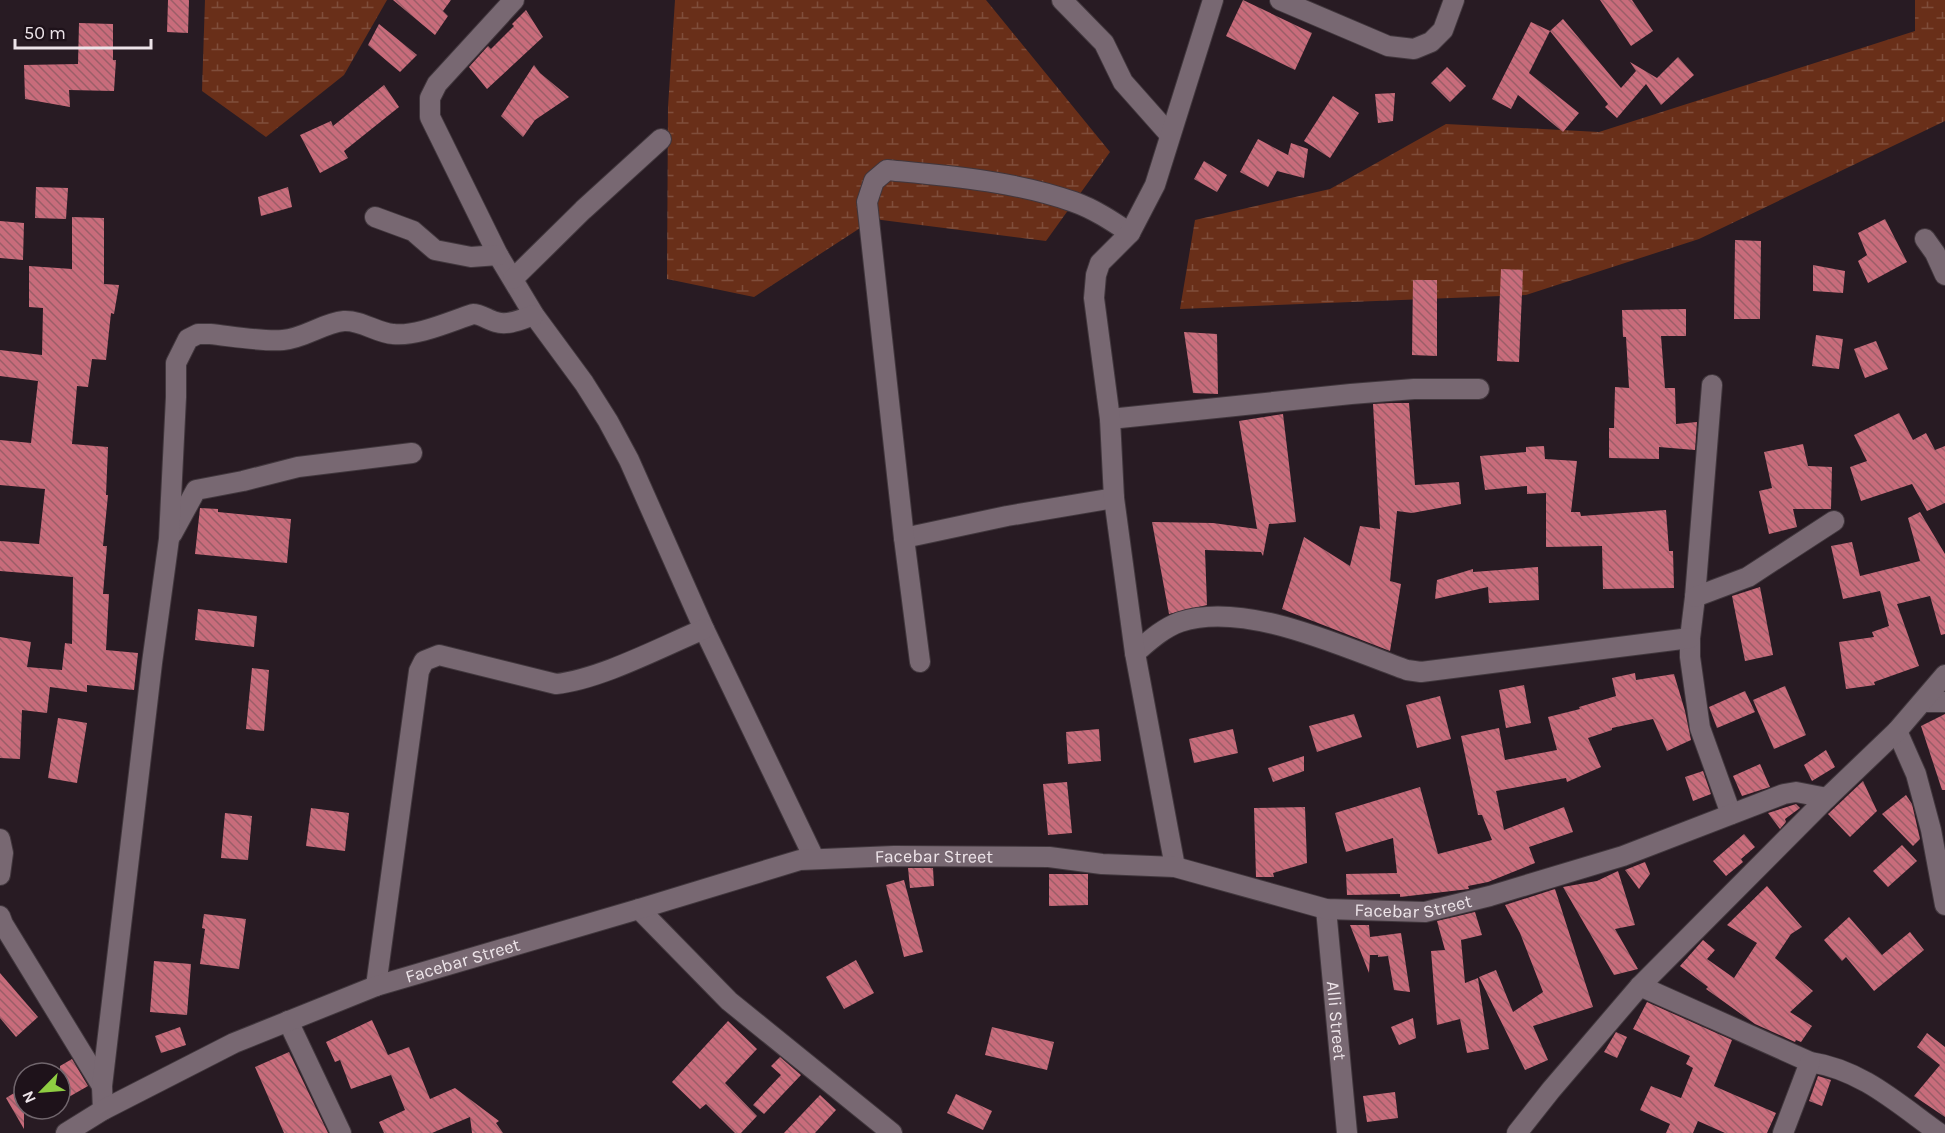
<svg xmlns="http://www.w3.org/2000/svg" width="1945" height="1133" font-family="Karla,sans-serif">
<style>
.wetland{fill:url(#wetland-marsh)}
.building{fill:url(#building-back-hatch)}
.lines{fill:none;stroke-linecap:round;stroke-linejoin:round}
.street-casing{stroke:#41373d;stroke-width:22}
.street{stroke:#786872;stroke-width:20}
.labels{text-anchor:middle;stroke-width:6;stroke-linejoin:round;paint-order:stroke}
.street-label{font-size:18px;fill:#ede4e9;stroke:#1e121a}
</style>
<defs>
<pattern id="wetland-marsh" width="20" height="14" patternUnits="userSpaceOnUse" patternTransform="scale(1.5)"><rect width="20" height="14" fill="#692f19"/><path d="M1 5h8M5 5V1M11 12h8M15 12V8" fill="none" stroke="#7f4d3a"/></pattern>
<pattern id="building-back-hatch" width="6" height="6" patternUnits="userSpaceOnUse" patternTransform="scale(1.5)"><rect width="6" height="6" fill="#c86c7b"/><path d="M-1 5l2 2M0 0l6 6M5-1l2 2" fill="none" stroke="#9b5e68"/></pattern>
</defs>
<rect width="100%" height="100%" fill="#281b23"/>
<!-- wetland -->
<g class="wetland">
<path d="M205 0H387L344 75 266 137 202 91Z"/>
<path d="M675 0H986L1110 152 1046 241 874 219 754 297 667 279 668 107Z"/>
<path d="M1915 0H1945V121L1699 239 1526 295 1180 309 1195 220 1330 189 1446 124 1599 132 1915 31Z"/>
</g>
<!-- building -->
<g class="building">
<path d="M168 0H189L188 33 167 32Z"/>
<path d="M393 0H451L443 11 448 16 435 35Z"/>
<path d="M1243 0 1312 33 1295 70 1226 36Z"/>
<path d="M1600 0H1632L1653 31 1631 46Z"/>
<path d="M526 10 543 37 487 89 469 67 488 46 491 49 514 26 512 24Z"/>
<path d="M1563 19 1621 88 1636 71 1630 62 1657 78 1678 57 1694 75 1661 105 1646 84 1617 118 1605 107 1608 104 1550 31Z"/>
<path d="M1531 22 1550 31 1529 73 1579 113 1563 132 1518 95 1511 109 1492 99Z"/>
<path d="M79 23 113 24V60H116L114 91 69 90 70 107 25 99 24 65 78 64Z"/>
<path d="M379 24 417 55 400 72 368 45Z"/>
<path d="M534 65 540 73 569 97 535 120 523 137 501 116Z"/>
<path d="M1447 67 1466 86 1450 102 1431 83Z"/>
<path d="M384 85 399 107 344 151 348 158 320 173 300 135 331 121 333 126Z"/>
<path d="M1395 93 1393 121 1378 123 1375 94Z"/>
<path d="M1333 96 1359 113 1330 158 1304 141Z"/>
<path d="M1258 139 1288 155 1291 143 1308 149 1304 178 1277 171 1268 187 1240 172Z"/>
<path d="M1204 161 1227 175 1217 192 1194 179Z"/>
<path d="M36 187 68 188 66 219 35 218Z"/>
<path d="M288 187 292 207 261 216 258 197Z"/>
<path d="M72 217 104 218V284L119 285 114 314 111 313 106 360 92 359 88 387 77 386 72 444 108 447 106 495H108L103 546H107L103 594H109L106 650 138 653 134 690 87 685V692L50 687 47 713 22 710 20 759 0 758V637L31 642 27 667 62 670 65 643 72 644 73 577 0 571V541L39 544 45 489 0 485V440L31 443 38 381 0 376V350L42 355 43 308 29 307V266L72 269Z"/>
<path d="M1885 219 1907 262 1868 283 1858 261 1867 255 1858 233Z"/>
<path d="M0 221 24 223 23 260 0 258Z"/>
<path d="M1735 240 1761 241 1760 319H1734Z"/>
<path d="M1813 265 1845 271 1843 293 1813 291Z"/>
<path d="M1501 269 1523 270 1519 362 1497 361Z"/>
<path d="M1413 280H1437V356L1412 355Z"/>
<path d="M1686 309V336H1661L1665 388H1675L1676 424 1697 422 1695 450 1659 447V459L1609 458V428H1614L1615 387 1629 388 1626 337H1623L1622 310Z"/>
<path d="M1184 332 1217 334 1218 394 1193 393Z"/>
<path d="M1816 335 1843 339 1839 369 1812 366Z"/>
<path d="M1876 341 1888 369 1865 378 1854 349Z"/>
<path d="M1392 403H1409L1415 485 1459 482 1461 504 1412 513 1397 511 1390 581 1401 584 1390 651 1282 609 1304 537 1350 566 1360 526 1380 529 1373 404Z"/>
<path d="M1899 413 1913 440 1926 433 1935 450 1945 446V503L1927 511 1912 484 1861 501 1850 467 1867 461 1854 435Z"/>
<path d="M1283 414 1296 522 1269 524 1263 556 1261 552 1205 550 1207 605 1169 614 1152 522 1213 523 1257 529 1239 421Z"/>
<path d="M1803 444 1808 466 1832 467 1831 509H1793L1797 527 1769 534 1759 491 1772 488 1764 452Z"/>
<path d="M1544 446 1545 459 1577 461 1571 512H1580L1581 516 1666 510 1669 551H1673L1674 588 1603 589 1602 546 1546 547V493L1527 494V486L1485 490 1480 456 1526 452V447Z"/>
<path d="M200 508 218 509V512L291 519 287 563 195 554Z"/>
<path d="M1920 512 1945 554V634L1941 635 1930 596 1897 604 1919 666 1874 682 1875 685 1846 689 1839 642 1874 637 1872 632 1889 626 1880 591 1843 599 1831 546 1852 542 1860 576 1920 561 1908 518Z"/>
<path d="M1538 567 1539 600 1489 603 1488 587 1435 599 1437 580 1473 569V572Z"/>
<path d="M1760 587 1773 655 1745 661 1732 596Z"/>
<path d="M198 609 257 616 254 647 195 640Z"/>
<path d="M252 668 269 670 264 731 246 729Z"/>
<path d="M1635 673 1636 680 1674 674 1685 711 1691 740 1667 751 1653 719 1612 728V730L1588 738 1601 767 1567 782 1566 778 1496 791 1504 830 1564 807 1573 832 1529 847 1535 863 1488 882 1468 886 1469 889 1400 897V894L1347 895 1346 874 1397 873 1393 838 1346 852 1335 813 1420 787 1438 854 1492 840 1482 815H1478L1461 736 1499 728 1505 760 1557 750 1548 717 1580 709 1579 707 1616 696 1612 678Z"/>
<path d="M1524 685 1531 723 1506 728 1499 690Z"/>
<path d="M1785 686 1806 735 1774 749 1753 700Z"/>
<path d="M1745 691 1755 712 1717 728 1709 707Z"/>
<path d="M1440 696 1451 739 1417 748 1406 705Z"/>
<path d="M1354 714 1362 737 1317 752 1309 726Z"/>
<path d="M1945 714V790H1942L1921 726Z"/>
<path d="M58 718 87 723 77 783 48 778Z"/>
<path d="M1099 729 1101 761 1068 764 1066 732Z"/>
<path d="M1233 729 1238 753 1194 763 1189 739Z"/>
<path d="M1826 750 1835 767 1812 781 1804 765Z"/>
<path d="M1304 756V771L1273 782 1268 768Z"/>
<path d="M1760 764 1770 787 1742 796 1733 776Z"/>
<path d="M1703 771 1711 794 1693 801 1685 777Z"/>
<path d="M1863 781 1877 811 1850 837 1828 814Z"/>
<path d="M1067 782 1072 833 1048 835 1043 784Z"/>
<path d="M1906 795 1912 804 1920 839 1913 846 1882 814Z"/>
<path d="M1796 804 1800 808 1785 819 1786 822 1780 829 1768 813Z"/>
<path d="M1305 807 1307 863 1273 873 1274 877H1256L1254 808Z"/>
<path d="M311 808 349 813 345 851 306 846Z"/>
<path d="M225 813 252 816 248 860 221 858Z"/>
<path d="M1744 834 1755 847 1741 859 1743 862 1726 876 1713 861Z"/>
<path d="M1902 845 1917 861 1888 887 1873 871Z"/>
<path d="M1645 862 1650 874 1639 889 1625 870Z"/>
<path d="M908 868H933L934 886 910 888Z"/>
<path d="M1618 871 1635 925 1615 929 1638 969 1614 975 1563 887 1597 881Z"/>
<path d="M1049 874H1088V905L1049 906Z"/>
<path d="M904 880 923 952 904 957 886 885Z"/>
<path d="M1767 886 1802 927 1791 934 1775 958 1813 991 1790 1012 1812 1026 1801 1042 1796 1040 1795 1042 1755 1024 1706 989 1708 987 1680 966 1703 940 1715 950 1707 959 1734 978 1757 943 1727 925Z"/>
<path d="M1555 889 1593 1007 1533 1026 1548 1060 1525 1070 1479 977 1496 970 1513 1012 1543 992 1520 933 1505 905Z"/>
<path d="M1475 912 1482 935 1461 940 1465 983 1478 978 1489 1049 1467 1053 1460 1019 1437 1025 1431 951 1445 950 1437 921Z"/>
<path d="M204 914 246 919 239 969 200 964 205 929 202 928Z"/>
<path d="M1849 917 1882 955 1910 932 1924 950 1874 991 1846 957 1842 961 1824 940Z"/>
<path d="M1350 925H1369L1370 937 1401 933 1410 992 1394 990 1388 956 1378 957V955H1370L1369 973Z"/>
<path d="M856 960 874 993 844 1009 826 977Z"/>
<path d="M154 961 191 964 187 1015 150 1012Z"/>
<path d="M0 973 38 1017 16 1037 0 1018Z"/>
<path d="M1647 1002 1732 1040 1714 1086 1776 1113 1767 1133H1725L1698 1121 1693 1133H1666L1670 1124 1640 1110 1651 1086 1681 1098 1693 1068 1686 1064 1690 1056 1633 1029Z"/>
<path d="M1413 1018 1416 1038 1399 1045 1391 1027Z"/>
<path d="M372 1020 388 1055 409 1047 430 1099 455 1088 499 1121 496 1123 503 1133H472L470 1117 432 1133H384L379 1122 405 1110 391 1075 351 1089 340 1060 335 1062 326 1042Z"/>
<path d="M728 1021 757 1049 725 1083 757 1116 741 1133H735L706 1104 700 1109 672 1082Z"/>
<path d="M180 1027 186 1045 161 1053 155 1036Z"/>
<path d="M992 1027 1054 1042 1047 1070 985 1055Z"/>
<path d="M1616 1032 1627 1037 1617 1058 1604 1052Z"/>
<path d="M1927 1033 1945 1047V1117L1914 1096 1940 1065 1917 1047Z"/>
<path d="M289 1052 328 1133H284L255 1067Z"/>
<path d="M780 1057 801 1075 764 1114 753 1105 781 1075 771 1066Z"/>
<path d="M72 1059 88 1086 60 1102V1066Z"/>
<path d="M1818 1076 1831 1080 1822 1106 1809 1101Z"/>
<path d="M24 1087V1129L6 1098Z"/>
<path d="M1395 1092 1398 1118 1367 1122 1363 1096Z"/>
<path d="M956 1094 992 1111 983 1130 947 1113Z"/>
<path d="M820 1095 836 1110 815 1133H784Z"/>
</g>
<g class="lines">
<defs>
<g id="street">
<path d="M514 0 437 84 430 98V117L498 255 534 315 584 383 608 421 629 460 704 629 814 858"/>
<path d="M1062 0 1104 43 1123 82 1170 135"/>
<path d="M1280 0 1388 46 1414 49 1431 42 1443 30 1454 0"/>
<path d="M375 217 413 231 435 250 471 257 498 255"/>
<path d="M1925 239 1935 253 1945 275"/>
<path d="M513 279 583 210 661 139"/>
<path d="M1712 385 1695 597 1690 638V657L1700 728 1731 814"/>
<path d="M1110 419 1351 394 1414 389H1479"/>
<path d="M172 534 196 490 243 481 298 467 412 453"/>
<path d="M904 538 1007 516 1114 498"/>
<path d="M1695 597 1748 577 1834 521"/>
<path d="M1135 653C1149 641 1163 628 1180 622 1245 600 1345 648 1407 670L1421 672 1690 638"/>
<path d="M920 662 904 538 867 202 874 181 887 170C949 176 1014 181 1074 202 1094 209 1112 221 1130 233"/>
<path d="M1923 702H1945"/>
<path d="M1897 731 1916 774 1931 830 1945 905"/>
<path d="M0 839 3 853 0 875"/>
<path d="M1175 867 1135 653 1114 498 1110 419 1094 298 1096 275 1100 263 1130 233 1155 185 1213 0"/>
<path d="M639 909 729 1001 892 1133"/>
<path id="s1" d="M1326 909 1347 1133"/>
<path d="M0 916 3 924 102 1086"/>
<path d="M376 986 419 671 424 661 439 655 556 684C601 679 661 647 704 629"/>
<path d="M1640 986 1810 1062C1862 1070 1897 1103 1939 1133"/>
<path d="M288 1021 341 1133"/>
<path d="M103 1110 102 1086 152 663 169 539 176 397V363L188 339 198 334H210C230 336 264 342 283 340 305 338 323 323 344 321 361 320 377 333 393 334 416 337 451 321 473 314 481 314 488 320 496 322 508 326 522 319 534 315"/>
<path id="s2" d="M66 1133 103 1110 234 1043 376 986 639 909 800 860 894 856 1049 857 1102 864 1175 867 1326 909 1425 912 1490 896 1623 856 1784 794 1796 792 1827 798"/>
<path d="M1517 1133 1551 1090 1640 986 1827 798 1897 731 1945 675"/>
<path d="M1783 1133 1810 1062"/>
</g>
</defs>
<!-- street casing -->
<use href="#street" class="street-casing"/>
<!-- street -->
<use href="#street" class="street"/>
</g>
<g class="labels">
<!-- street labels -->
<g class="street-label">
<text dy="6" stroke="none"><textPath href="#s2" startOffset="920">Facebar Street</textPath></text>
<text dy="6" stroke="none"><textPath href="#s2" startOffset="1406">Facebar Street</textPath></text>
<text dy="6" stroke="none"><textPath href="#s2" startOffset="434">Facebar Street</textPath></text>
<text dy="6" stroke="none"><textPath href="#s1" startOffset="112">Alli Street</textPath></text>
</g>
</g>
<!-- north arrow -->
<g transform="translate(42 1091) rotate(245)"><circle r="28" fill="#1e121a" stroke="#71666d" stroke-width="1.5"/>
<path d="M0-4.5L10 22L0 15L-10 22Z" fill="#8fcd42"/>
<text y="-9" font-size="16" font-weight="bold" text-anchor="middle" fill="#ede4e9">N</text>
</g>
<!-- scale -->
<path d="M15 39v9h136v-9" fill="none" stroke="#ede4e9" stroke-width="3"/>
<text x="24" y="39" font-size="18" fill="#ede4e9" stroke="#1e121a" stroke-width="4.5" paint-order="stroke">50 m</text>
</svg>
